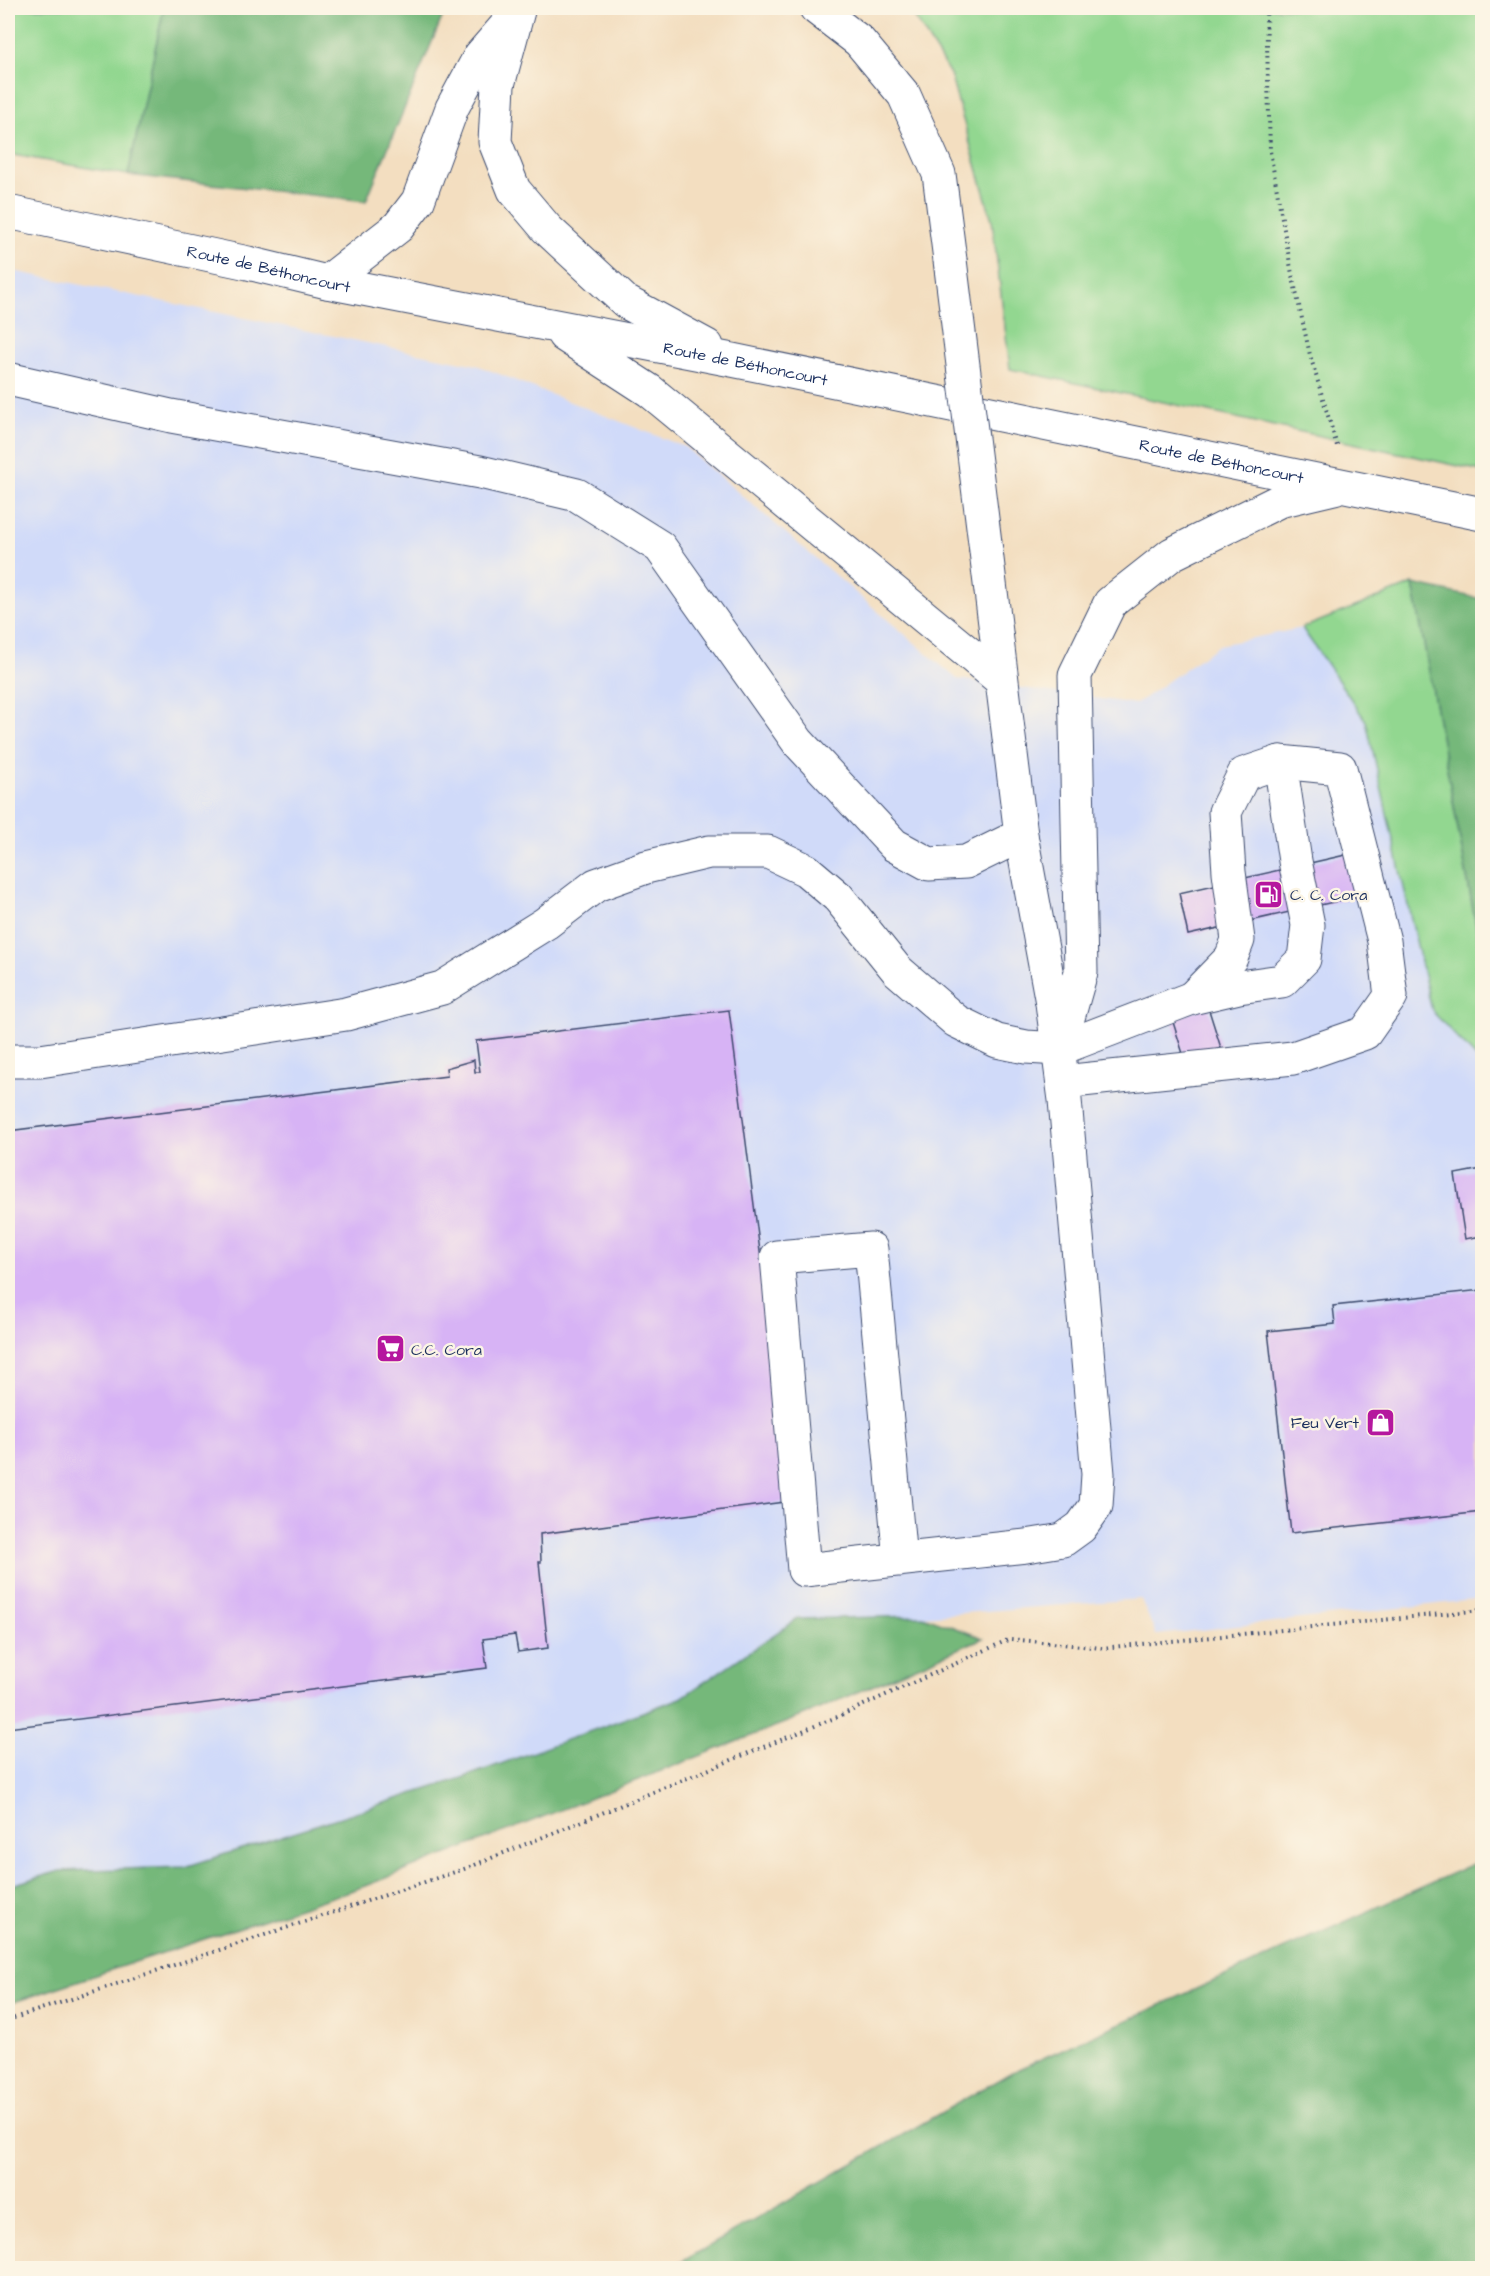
<svg xmlns="http://www.w3.org/2000/svg" width="1490" height="2276" font-family="'Architects Daughter',sans-serif">
<style>
.built{fill:#d0daf9}
.green{fill:#92d790;stroke:#568377;stroke-width:1.5}
.forest{fill:#75b87a;stroke:#48746c;stroke-width:1.5}
.building{fill:#d7b3f5}
.lines{fill:none;stroke-linecap:round;stroke-linejoin:round}
.minor-casing{stroke:#3b496d;stroke-width:35}
.path{stroke:#3b496d;stroke-width:4;stroke-dasharray:1.5 4.5;stroke-linecap:butt}
.minor{stroke:#fff;stroke-width:33}
.minor-bridge-casing{stroke:#3b496d;stroke-width:35;stroke-linecap:butt}
.minor-bridge{stroke:#fff;stroke-width:33}
.labels{text-anchor:middle;stroke-width:5;stroke-linejoin:round;paint-order:stroke}
.street-label{font-size:16px;fill:#1b2f5e;stroke:#fcf5e5}
.poi-label{font-size:16px;fill:#1b2f5e;stroke:#fcf5e5;text-anchor:start}
</style>
<rect width="100%" height="100%" fill="#fcf5e5"/>
<filter id="ink" filterUnits="userSpaceOnUse"><feTurbulence type="fractalNoise" baseFrequency=".0167" numOctaves="2"/><feDisplacementMap in="SourceGraphic" scale="12" xChannelSelector="R" yChannelSelector="G"/><feConvolveMatrix kernelMatrix="1 2 1 2 8 2 1 2 1" color-interpolation-filters="sRGB"/></filter>
<filter id="wash" filterUnits="userSpaceOnUse"><feTurbulence type="fractalNoise" baseFrequency=".008" numOctaves="4" result="noise"/><feDisplacementMap in="SourceGraphic" scale="24" xChannelSelector="R" yChannelSelector="G"/><feGaussianBlur stdDeviation="1.35" result="paint"/><feColorMatrix in="noise" values="0 0 0 0 0 0 0 0 0 0 0 0 0 0 0 0 0 1.4 0 .05"/><feComposite in="paint" operator="in"/></filter>
<g filter="url(#wash)">
<rect width="100%" height="100%" fill="#f3dec0"/>
<!-- built -->
<path class="built" d="M8 270 476 365 685 447 957 679 1136 704 1219 645 1302 628 1366 721 1432 1011 1482 1064V1599L1156 1635 1141 1599 923 1616 797 1619 681 1698 465 1777 185 1867 60 1871 8 1886Z"/>
<!-- green -->
<g class="green">
<path d="M8 8H164L128 175 8 154Z"/>
<path d="M909 8H1482V471L1010 369 992 220 950 74Z"/>
<path d="M1413 584 1482 959V1064L1432 1011 1366 721 1302 628Z"/>
</g>
<!-- forest -->
<g class="forest">
<path d="M164 8H446L366 201 128 175Z"/>
<path d="M1413 584 1482 599V958Z"/>
<path d="M923 1616 983 1638 805 1715 365 1886 8 2004V1886L60 1871 185 1867 465 1777 681 1698 797 1619Z"/>
<path d="M1482 1860V2268H671L1012 2072Z"/>
</g>
<g id="blocks">
<!-- building -->
<g class="building">
<path d="M1350 854 1360 896 1188 935 1179 893Z"/>
<path d="M1208 1007 1221 1048 1185 1060 1172 1019Z"/>
<path d="M729 1010 792 1501 540 1534 541 1562H539L548 1648 518 1652 515 1635 483 1639 487 1668 8 1728V1131L447 1076 446 1068 474 1060 475 1072H480L476 1041Z"/>
<path d="M1482 1169V1236L1465 1239 1455 1174Z"/>
<path d="M1482 1290V1512L1291 1533 1268 1331 1335 1324 1333 1306Z"/>
</g>
</g>
</g>
<g filter="url(#ink)">
<use href="#blocks" fill-opacity="0" stroke="#3b496d" stroke-width="1.5"/>
<g class="lines">
<defs>
<g id="minor">
<path d="M816 8 859 41 904 95 939 174 950 260"/>
<path d="M518 11 498 85 495 142 514 190 547 229 626 302 707 346"/>
<path id="s1" d="M8 212 248 263 327 282 732 360 1482 514"/>
<path d="M327 282 398 227 418 201 452 108 480 56 513 18"/>
<path d="M564 335 650 391 1001 680"/>
<path d="M8 379 171 416 480 472 577 495 660 547 798 742 894 845 929 864 966 862 1021 835"/>
<path d="M1192 998 1231 958 1238 940 1229 872 1225 812 1244 774 1280 762"/>
<path d="M1062 1039 1081 972 1075 675 1110 603 1172 554 1279 501 1334 488"/>
<path d="M8 1061H40L346 1014 442 988 546 923 596 885 646 867 709 852H768L806 870 838 897 897 970 956 1021 997 1041 1026 1047 1059 1049 1192 998 1239 987 1282 981 1304 959 1308 925 1295 861 1280 762 1340 768 1384 941 1391 996 1365 1033 1293 1058 1063 1082"/>
<path d="M900 1560 871 1249 777 1257 804 1570 1026 1546 1063 1540 1081 1527 1096 1506 1098 1474 1065 1100 1052 1003 1021 835 986 551"/>
</g>
</defs>
<!-- minor casing -->
<use href="#minor" class="minor-casing"/>
<!-- path -->
<g class="path">
<path d="M1266 8 1270 151 1291 269 1310 355 1337 446"/>
<path d="M8 2020 467 1868 837 1717 1010 1639 1102 1648 1482 1610"/>
</g>
<!-- minor -->
<use href="#minor" class="minor"/>
<defs>
<path id="minor-bridge" d="M950 260 986 551"/>
</defs>
<!-- minor-bridge casing -->
<use href="#minor-bridge" class="minor-bridge-casing"/>
<!-- minor-bridge -->
<use href="#minor-bridge" class="minor-bridge"/>
</g>
</g>
<!-- icons -->
<defs>
<symbol id="fuel-square" viewBox="-11 -11 22 22"><rect x="-9" y="-9" width="18" height="18" rx="4" fill="#b5179e" stroke="#fcf5e5"/><path d="M-5.5-6h7V0h2V4h1.3V-2.5L3-4.5l.8-.8L6-3V5H2.5V1h-1V6h-7ZM-4.2-4.7v3.2H.2V-4.7Z" fill="#fff"/></symbol>
<symbol id="supermarket-square" viewBox="-11 -11 22 22"><rect x="-9" y="-9" width="18" height="18" rx="4" fill="#b5179e" stroke="#fcf5e5"/><path d="M-6-5.5h2.5l.6 2H6L4.5 2H-2.5L-4.4-4H-6ZM-1.5 3.2a1.3 1.3 0 1 0 .1 0ZM3 3.2a1.3 1.3 0 1 0 .1 0Z" fill="#fff"/></symbol>
<symbol id="shop-square" viewBox="-11 -11 22 22"><rect x="-9" y="-9" width="18" height="18" rx="4" fill="#b5179e" stroke="#fcf5e5"/><path d="M-5-2.5h2.3a2.7 3.5 0 0 1 5.4 0H5L5.5 6h-11ZM-1.5-2.5h3a1.5 2.3 0 0 0-3 0Z" fill="#fff"/></symbol>
</defs>
<g fill-rule="evenodd">
<use href="#fuel-square" x="1252" y="878" width="33" height="33"/>
<use href="#supermarket-square" x="374" y="1332" width="33" height="33"/>
<use href="#shop-square" x="1364" y="1406" width="33" height="33"/>
</g>
<g class="labels">
<!-- street labels -->
<g class="street-label">
<text dy="6" stroke="none"><textPath href="#s1" startOffset="267">Route de Béthoncourt</textPath></text>
<text dy="6" stroke="none"><textPath href="#s1" startOffset="753">Route de Béthoncourt</textPath></text>
<text dy="6" stroke="none"><textPath href="#s1" startOffset="1239">Route de Béthoncourt</textPath></text>
</g>
<!-- poi labels -->
<g class="poi-label">
<text x="1290" y="900">C. C. Cora</text>
<text x="411" y="1355">C.C. Cora</text>
<text x="1359" y="1428" text-anchor="end">Feu Vert</text>
</g>
</g>
<!-- margin -->
<rect width="1490" height="2276" fill="none" stroke="#fcf5e5" stroke-width="30"/>
</svg>
